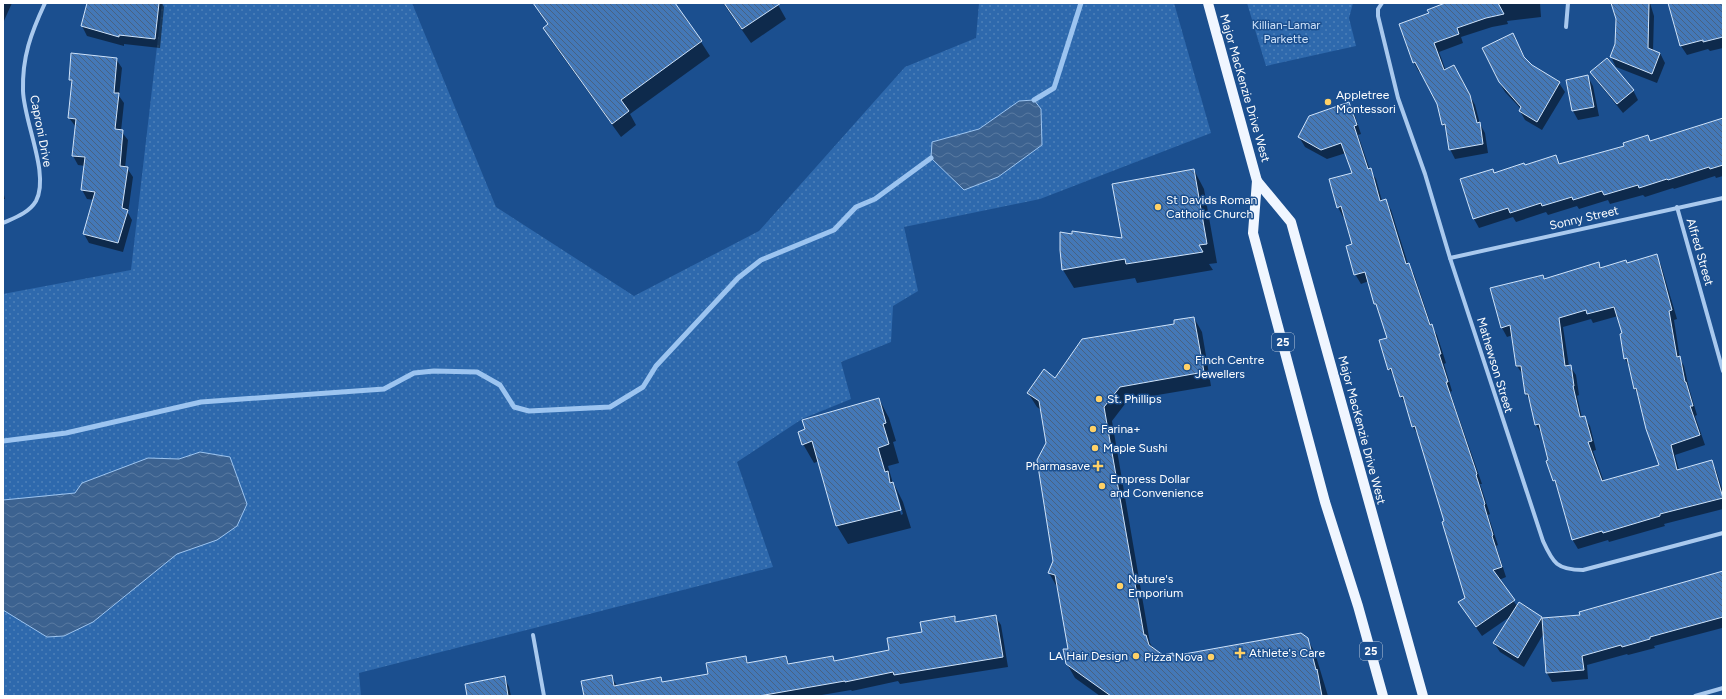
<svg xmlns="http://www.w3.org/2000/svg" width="1726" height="699" font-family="Figtree,sans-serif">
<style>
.park{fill:url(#park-dots)}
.water{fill:url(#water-waves);stroke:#9cc4f0}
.shadow{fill:#0007;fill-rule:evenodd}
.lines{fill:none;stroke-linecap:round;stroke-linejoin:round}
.stream{stroke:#9cc4f0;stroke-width:5}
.building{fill:url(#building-back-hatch);stroke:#cfe3fa;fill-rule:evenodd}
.minor{stroke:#a9c9ee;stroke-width:4}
.primary{stroke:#f0f6ff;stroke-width:10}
.poi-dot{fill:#ffd166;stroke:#1b4f8f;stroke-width:1.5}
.labels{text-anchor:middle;stroke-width:3;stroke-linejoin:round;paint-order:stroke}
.shield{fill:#1b4f8f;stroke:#bbcadd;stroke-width:1}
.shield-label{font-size:11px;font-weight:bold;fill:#fff}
.park-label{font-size:12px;fill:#cfe3fa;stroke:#1b4f8f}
.street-label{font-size:12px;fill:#fff;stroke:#1b4f8f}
.poi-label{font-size:12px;fill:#fff;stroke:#1b4f8f;text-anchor:start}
</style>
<defs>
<pattern id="park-dots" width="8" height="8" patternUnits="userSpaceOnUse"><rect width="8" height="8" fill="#2e69ad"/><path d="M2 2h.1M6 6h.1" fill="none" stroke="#4d80b9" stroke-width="1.8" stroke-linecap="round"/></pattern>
<pattern id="water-waves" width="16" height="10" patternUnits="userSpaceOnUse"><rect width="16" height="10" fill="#3c6290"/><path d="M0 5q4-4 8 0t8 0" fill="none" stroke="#597aa1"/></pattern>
<pattern id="building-back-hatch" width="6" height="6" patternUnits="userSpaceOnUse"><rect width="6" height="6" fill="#4478b7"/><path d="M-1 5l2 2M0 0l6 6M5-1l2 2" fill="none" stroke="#486282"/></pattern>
</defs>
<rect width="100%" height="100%" fill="#1b4f8f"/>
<!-- park -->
<g class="park">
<path d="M162 3H412L496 207 634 296 759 231 905 67 976 38 979 3H1174L1211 133 1040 199 904 227 918 291 893 306 891 342 841 362 851 399 802 419 737 462 773 567 359 673 361 696H3V294L131 270Z"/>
<path d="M1247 3H1353L1349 18 1356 46 1266 66Z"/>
</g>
<!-- water -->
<g class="water">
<path d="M1034 100 1041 109 1042 145 998 177 964 190 931 158 932 142 979 129 1019 101Z"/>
<path d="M200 452 230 457 247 504 237 526 217 540 177 554 93 622 64 636 47 637 3 610V500L75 493 82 483 148 458 179 459Z"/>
</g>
<!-- shadow -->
<g class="shadow">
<path d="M3 3H12L3 23Z"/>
<path d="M88 3H162L164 7 160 48 124 44V46L87 36 82 26Z"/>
<path d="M534 3H673L701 42 710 56 630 114 636 125 621 137 552 42 544 28 548 25Z"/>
<path d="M723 3H777L786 19 751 43Z"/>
<path d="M1448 3H1540L1541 17 1507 21 1508 24 1492 27 1461 37 1463 43 1439 52 1446 71 1459 76 1475 105 1480 124 1485 133 1488 153 1455 159 1450 149 1447 131 1443 124 1438 104 1421 71 1419 72 1414 63 1400 25 1430 14Z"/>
<path d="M1612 3H1650L1654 16 1653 51 1660 53 1665 63 1657 83 1616 67 1611 57 1616 44 1617 19Z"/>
<path d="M1680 3H1723V48L1710 51 1708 49 1687 55 1681 46 1670 6Z"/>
<path d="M1518 44 1526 60 1531 66 1559 83 1565 92 1542 130 1525 120 1520 111 1521 109 1505 92 1499 82Z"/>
<path d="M116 59 122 68 119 96 124 103 121 131 128 140 125 168H127L133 177 128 213 132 220 123 252 89 243 84 234 94 200 87 199 82 190 85 166 78 165 73 156 76 127 69 118 73 85 70 80Z"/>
<path d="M1591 72 1633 90 1638 100 1623 113 1597 81Z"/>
<path d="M1588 77 1593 86 1599 116 1578 120 1573 111Z"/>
<path d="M1348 103 1354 113 1361 134 1358 135 1370 170 1376 179 1382 201 1386 200 1391 210 1408 264 1414 274 1431 325 1437 335 1446 363 1444 364 1452 391 1450 392 1482 484H1480L1490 514 1488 515 1498 545 1496 546 1506 577 1499 580 1517 606 1519 604 1542 619 1581 616 1723 573V630L1722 628 1654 646 1655 648 1628 655 1627 654 1587 665 1588 679 1552 682 1547 673 1544 633 1524 667 1500 652 1494 643 1511 616 1482 636 1465 612 1460 603 1466 598 1446 522 1419 437 1413 427 1407 406 1401 397 1395 378 1389 369 1388 338 1379 310 1375 304 1369 281 1361 284 1355 274 1353 245 1345 216 1343 217 1338 207 1353 174 1346 153 1327 159 1305 147 1299 137Z"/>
<path d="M1723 120V176L1716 178 1715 176 1674 189 1673 188 1645 197 1643 195 1610 204 1608 200 1579 209 1577 206 1548 215 1546 212 1516 222 1513 217 1479 228 1474 219 1461 180 1494 174 1555 157 1560 164 1625 146 1647 136 1651 142Z"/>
<path d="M1194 170 1204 189 1217 263 1209 264 1213 270 1137 283 1135 278 1074 288 1063 270 1123 239Z"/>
<path d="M3 191 5 199H3Z"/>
<path d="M1656 256 1661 265 1677 319 1674 320 1680 359 1684 366 1689 388 1697 415 1695 416 1705 445 1675 455 1679 470 1711 461 1716 470 1723 492V509L1664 524 1665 526 1609 542 1608 540 1578 549 1572 539 1558 486 1548 462 1550 461 1542 434 1536 425 1530 401 1526 394 1523 375 1517 366 1513 335 1507 337 1502 328 1491 289 1543 276 1545 280 1599 264 1601 268 1627 264ZM1618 316 1623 334 1625 359 1630 368 1634 388 1639 396 1660 466 1604 482 1593 451 1596 450 1590 426 1584 417 1582 418 1577 396 1579 395 1576 375 1570 366H1569L1563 327 1591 319 1593 323Z"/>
<path d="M1194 318 1202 332 1211 386 1128 400 1112 421 1150 643 1154 650 1163 656 1172 654 1173 656 1307 638 1315 653 1328 696H1100L1075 678 1067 664 1069 649 1057 587 1049 573 1054 562 1047 444 1041 410 1037 407 1028 393 1176 325Z"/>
<path d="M879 399 889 418 896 441 893 442 899 463 888 466 892 480 903 502 911 528 848 544 837 526 819 461 814 463 803 444ZM894 488 897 492 903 514 901 515Z"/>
<path d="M995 616 1001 625 1008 667 900 684 898 681 852 691 851 690 816 696H585L611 676 617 686 660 678 663 683 709 675 745 658 749 664 786 657 790 665 833 657 835 662 890 651 954 617 957 622Z"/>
<path d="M504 677 509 687 511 696H468Z"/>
</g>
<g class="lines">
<!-- stream -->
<g class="stream">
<path d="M1034 100 1054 88 1081 3"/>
<path d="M3 441 66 433 201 402 384 389 414 373 434 371 477 372 500 385 514 407 529 411 610 407 643 387 656 366 738 278 761 260 834 230 856 207 875 199 931 158"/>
</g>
</g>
<!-- building -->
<g class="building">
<path d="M87 3H159L155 39 119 35V37L81 26Z"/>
<path d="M533 3H675L702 41 621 100 629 111 612 124 543 28 548 24Z"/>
<path d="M724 3H781L742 29Z"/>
<path d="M1445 3H1498L1504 14 1486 18 1457 28 1459 34 1434 43 1444 70 1454 65 1470 95 1477 123 1480 122 1483 144 1449 150 1445 124 1442 125 1437 104 1415 62 1413 63 1399 24 1429 13 1427 10Z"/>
<path d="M1611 3H1649L1648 48 1660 53 1652 74 1610 57 1615 44 1616 19Z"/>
<path d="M1668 3H1723V37L1703 42V40L1680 46Z"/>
<path d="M1513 33 1524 57 1532 65 1560 82 1537 122 1519 111 1521 107 1499 82 1482 48Z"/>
<path d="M71 53 117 58 114 93H119L115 129 123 130 120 166 128 167 122 208 128 210 118 243 83 234 95 192 81 190 85 157 72 156 76 119 68 118 72 80H69Z"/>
<path d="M1607 58 1634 90 1617 104 1590 72Z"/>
<path d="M1588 75 1594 107 1572 111 1566 80Z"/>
<path d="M1349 102 1357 125 1354 126 1368 169 1371 168 1380 201 1386 199 1406 264 1409 263 1430 325 1432 324 1441 354H1439L1448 382H1446L1477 474 1476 475 1485 504 1484 505 1493 535 1492 536 1502 567 1493 570 1515 600 1476 627 1458 602 1465 598 1442 522 1444 521 1415 426 1412 427 1403 396 1400 397 1391 368 1388 370 1379 340 1387 338 1376 304H1374L1365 272 1354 275 1346 246 1352 244 1341 206 1337 208 1329 179 1352 173 1341 143 1321 150 1298 137 1309 116Z"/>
<path d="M1723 118V165L1710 169 1709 167 1668 180 1667 179 1639 188 1638 185 1604 195 1602 191 1573 200 1572 197 1542 206 1541 203 1510 213 1508 208 1473 219 1460 179 1493 169 1494 173 1524 163 1525 165 1556 155 1559 164 1624 146 1623 143 1648 135 1650 141Z"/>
<path d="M1194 169 1207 244 1199 245 1203 252 1126 264 1125 259 1062 270 1060 250V232L1072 234V231L1122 238 1112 184Z"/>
<path d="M1657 254 1672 310 1669 311 1677 357 1680 356 1685 382H1686L1693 406H1690L1700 435 1671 445 1677 470 1712 460 1723 498 1660 514V516L1603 533 1602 531 1572 540 1555 480 1553 481 1546 461 1548 460 1539 424 1535 425 1528 394H1525L1521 366H1516L1510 325 1501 328 1490 288 1543 275 1544 279 1599 262 1600 268 1626 260 1627 263ZM1614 307 1622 333 1620 334 1624 359 1627 358 1634 389 1636 388 1646 429 1659 465 1602 481 1588 442 1592 441 1585 416 1580 417 1573 386H1574L1571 365 1565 366 1559 318 1586 310 1587 314Z"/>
<path d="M1194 317 1204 372 1120 387 1104 407 1144 635H1146L1149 645 1163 655 1173 653V656L1301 633 1308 638 1316 670 1317 669 1322 696H1111L1066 664 1063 649H1068L1055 575 1048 573 1053 561 1037 460 1046 443 1039 401 1027 393 1044 369 1055 378 1082 339 1174 324V320Z"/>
<path d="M879 398 886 423 883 424 889 444 878 448 885 472 888 471 890 483 893 482 901 510 836 526 812 441 802 445 798 432 805 429 802 420Z"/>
<path d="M1723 571V617L1650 637V639L1622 647 1621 645 1582 656 1584 670 1546 673 1542 618 1580 615 1579 612Z"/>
<path d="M1519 602 1542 617 1518 658 1493 643Z"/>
<path d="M996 615 1003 657 894 675 893 672 845 682V681L759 696H584L581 681 612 675 614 686 661 677 662 682 708 674 706 663 746 656 747 663 786 656 788 664 833 656 834 661 889 650 887 638 922 632 920 622 955 616V622Z"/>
<path d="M505 676 508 696H467L465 684Z"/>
</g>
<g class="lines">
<!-- minor -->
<g class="minor">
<path d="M1382 3 1378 9V16L1398 98 1425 174 1450 258 1543 541C1553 563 1557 570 1583 570L1723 533"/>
<path d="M1566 27 1568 3"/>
<path d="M1677 207 1723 371"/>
<path d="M3 223C14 218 29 213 36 201 50 175 24 122 23 91 22 57 31 33 45 3"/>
<path d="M1450 258 1723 198"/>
<path d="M533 635 544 696"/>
<path d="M1695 696 1723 688"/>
</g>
<!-- primary -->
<g class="primary">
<path d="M1208 3 1257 181 1253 233 1325 502 1358 606 1383 696"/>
<path d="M1257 181 1291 222 1423 696"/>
</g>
</g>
<!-- markers -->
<g class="poi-dot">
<circle cx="1328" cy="102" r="4"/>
<circle cx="1158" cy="207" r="4"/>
<circle cx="1187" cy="367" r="4"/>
<circle cx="1099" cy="399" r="4"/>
<circle cx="1093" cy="429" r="4"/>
<circle cx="1095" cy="448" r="4"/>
<path d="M1096 460h4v4h4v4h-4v4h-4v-4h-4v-4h4z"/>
<circle cx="1102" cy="486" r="4"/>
<circle cx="1120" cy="586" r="4"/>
<path d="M1238 647h4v4h4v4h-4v4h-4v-4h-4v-4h4z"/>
<circle cx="1136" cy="656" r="4"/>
<circle cx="1211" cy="657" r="4"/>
</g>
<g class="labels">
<!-- shield labels -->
<g class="shield">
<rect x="1272" y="333" width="22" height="18" rx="3"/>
<rect x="1360" y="642" width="22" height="18" rx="3"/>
</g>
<g class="shield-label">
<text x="1283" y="346">25</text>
<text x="1371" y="655">25</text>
</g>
<!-- park labels -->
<g class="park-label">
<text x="1286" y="29">Killian-Lamar<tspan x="1286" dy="14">Parkette</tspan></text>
</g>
<!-- street labels -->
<g class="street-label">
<text transform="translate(1245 88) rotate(74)" y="4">Major MacKenzie Drive West</text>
<text transform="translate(41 131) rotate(79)" y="4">Caproni Drive</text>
<text transform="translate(1584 218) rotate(-13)" y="4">Sonny Street</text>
<text transform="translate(1700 252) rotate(74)" y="4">Alfred Street</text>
<text transform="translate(1495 365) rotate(73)" y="4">Mathewson Street</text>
<text transform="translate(1362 430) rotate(75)" y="4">Major MacKenzie Drive West</text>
</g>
<!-- poi labels -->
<g class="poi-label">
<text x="1336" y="99">Appletree<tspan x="1336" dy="14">Montessori</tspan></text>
<text x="1166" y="204">St Davids Roman<tspan x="1166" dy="14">Catholic Church</tspan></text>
<text x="1195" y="364">Finch Centre<tspan x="1195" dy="14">Jewellers</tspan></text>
<text x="1107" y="403">St. Phillips</text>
<text x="1101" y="433">Farina+</text>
<text x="1103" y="452">Maple Sushi</text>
<text x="1090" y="470" text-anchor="end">Pharmasave</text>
<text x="1110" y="483">Empress Dollar<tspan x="1110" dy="14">and Convenience</tspan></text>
<text x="1128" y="583">Nature's<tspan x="1128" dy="14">Emporium</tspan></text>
<text x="1249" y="657">Athlete's Care</text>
<text x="1128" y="660" text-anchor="end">LA Hair Design</text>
<text x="1203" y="661" text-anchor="end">Pizza Nova</text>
</g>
</g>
<!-- border -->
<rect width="1726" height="699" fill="none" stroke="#ffffff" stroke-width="8"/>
</svg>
